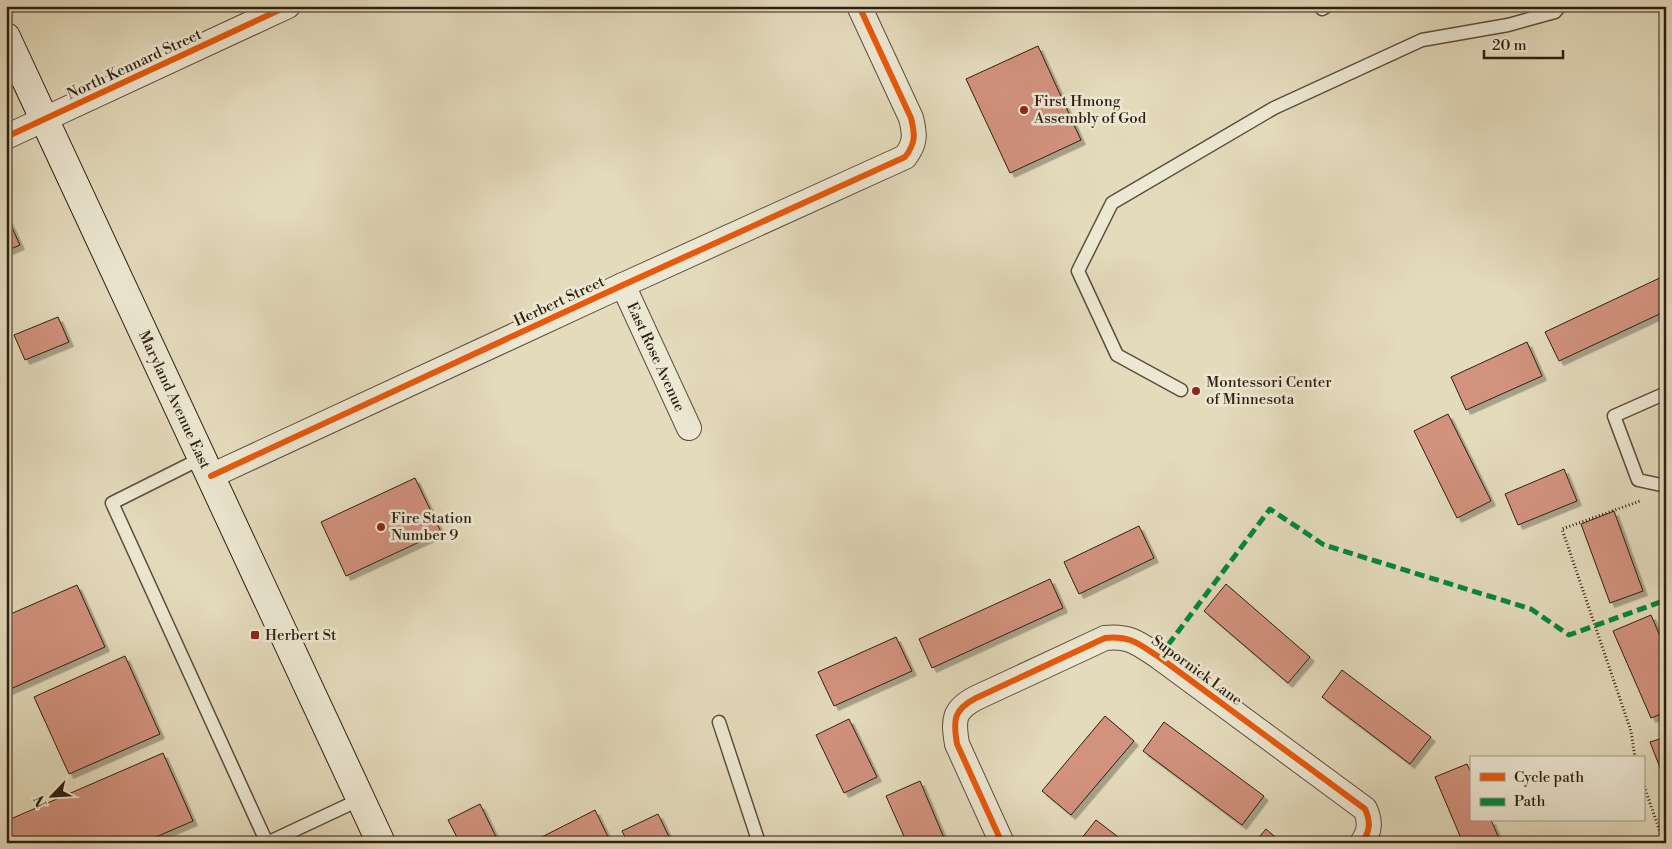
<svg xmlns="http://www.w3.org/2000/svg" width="1672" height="849" font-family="'Libre Bodoni',serif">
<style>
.building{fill:#d2927e;stroke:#2e1f10;filter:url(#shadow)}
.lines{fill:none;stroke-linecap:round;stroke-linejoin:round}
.service-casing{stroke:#5c4e3b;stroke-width:15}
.minor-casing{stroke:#5c4e3b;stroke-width:26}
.secondary-casing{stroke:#2e1f10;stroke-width:30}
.path{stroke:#2e1f10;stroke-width:3;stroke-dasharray:1 2.5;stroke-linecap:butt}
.service{stroke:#ede8d3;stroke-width:12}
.minor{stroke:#ede8d3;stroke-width:24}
.secondary{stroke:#ede8d3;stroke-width:28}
.quiet{stroke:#00873e;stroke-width:5;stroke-dasharray:10 5;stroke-linecap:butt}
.cycleway-casing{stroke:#ede8d3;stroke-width:9}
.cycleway{stroke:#e8590c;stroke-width:6}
.poi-dot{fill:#8f2418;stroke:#ede8d3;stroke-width:2}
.labels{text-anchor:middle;stroke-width:5;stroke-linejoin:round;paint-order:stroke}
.street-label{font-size:15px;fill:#2e1f10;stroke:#ede8d3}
.poi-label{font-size:15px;fill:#2e1f10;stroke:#ede8d3;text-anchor:start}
</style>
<defs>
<filter id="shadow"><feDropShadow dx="4.5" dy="4.5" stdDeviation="0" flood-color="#0004"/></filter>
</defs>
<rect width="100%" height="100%" fill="#e4dbbc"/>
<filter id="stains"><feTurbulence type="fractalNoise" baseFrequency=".004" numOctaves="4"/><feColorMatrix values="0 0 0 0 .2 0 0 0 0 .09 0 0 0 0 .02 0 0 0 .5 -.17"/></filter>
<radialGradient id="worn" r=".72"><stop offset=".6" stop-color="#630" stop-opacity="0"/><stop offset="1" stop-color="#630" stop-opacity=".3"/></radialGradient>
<!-- building -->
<g class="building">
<path d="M1038 46 1081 140 1010 173 966 79Z"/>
<path d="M6 215 20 245 6 251Z"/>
<path d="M1666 275V311L1559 361 1545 332Z"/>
<path d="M58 317 69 342 25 360 14 335Z"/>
<path d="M1527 342 1542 376 1466 410 1451 377Z"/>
<path d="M1448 414 1491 501 1457 518 1414 431Z"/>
<path d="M1564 469 1577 501 1518 525 1505 494Z"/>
<path d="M415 478 441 532 346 576 321 522Z"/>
<path d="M1614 511 1643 591 1610 603 1581 524Z"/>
<path d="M1139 526 1154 558 1079 594 1064 562Z"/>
<path d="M1050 579 1063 608 932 668 919 639Z"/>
<path d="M1226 584 1310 657 1288 683 1204 611Z"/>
<path d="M77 585 105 647 6 691V616Z"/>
<path d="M1651 615 1666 650V712L1651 718 1613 631Z"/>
<path d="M896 637 912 671 834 706 818 672Z"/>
<path d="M125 656 160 734 69 774 34 697Z"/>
<path d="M1342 670 1431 737 1410 764 1322 697Z"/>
<path d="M1105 716 1134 741 1071 815 1042 791Z"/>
<path d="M849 719 877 777 844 793 816 735Z"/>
<path d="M1164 722 1264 796 1242 825 1143 751Z"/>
<path d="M1666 737V783L1650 742Z"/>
<path d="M163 753 193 821 142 843H6V821Z"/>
<path d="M1467 764 1471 773V820H1491L1501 843H1463L1435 777Z"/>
<path d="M920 781 944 838 933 843H907L886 796Z"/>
<path d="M480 804 499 843H460L448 820Z"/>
<path d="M595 810 610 841 530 843Z"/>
<path d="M658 814 672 843H628L622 831Z"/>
<path d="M1096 820 1126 843H1078Z"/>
<path d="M1266 829 1282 843H1254Z"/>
</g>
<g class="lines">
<defs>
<g id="service">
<path d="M1322 9 1327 6"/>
<path d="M1181 390 1117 355 1078 271 1112 203 1274 108 1422 40 1508 25 1555 12 1560 6"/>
<path d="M1666 393 1614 416 1638 480 1666 486"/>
<path d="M202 458 112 503 267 843"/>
<path d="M719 722 759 843"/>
<path d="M267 843 361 799"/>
</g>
<g id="minor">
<path d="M6 137 288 6"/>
<path id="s1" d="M623 285 689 428"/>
<path d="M211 476 623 285 905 157C916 143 915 134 911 118L859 6"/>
<path d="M1002 843 957 744C953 720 953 710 976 698L1105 638C1130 635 1139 644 1159 657L1365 809C1371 822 1370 831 1362 843"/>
</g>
<g id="secondary">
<path id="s2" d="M6 37 381 843"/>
</g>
</defs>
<!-- service casing -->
<use href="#service" class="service-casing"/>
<!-- minor casing -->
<use href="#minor" class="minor-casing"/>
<!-- secondary casing -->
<use href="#secondary" class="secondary-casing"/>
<!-- path -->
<g class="path">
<path d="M1635 758 1631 731 1562 529 1640 501"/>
<path d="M1643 783 1664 843"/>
</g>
<!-- service -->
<use href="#service" class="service"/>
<!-- minor -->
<use href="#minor" class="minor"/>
<!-- secondary -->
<use href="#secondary" class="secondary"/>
<!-- quiet -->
<path class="quiet" d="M1159 657 1270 509 1324 545 1531 609 1569 635 1666 600"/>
<defs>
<g id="cycleway">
<path d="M6 137 288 6"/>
<path d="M211 476 623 285 905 157C916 143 915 134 911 118L859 6"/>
<path d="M1002 843 957 744C953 720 953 710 976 698L1105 638C1130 635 1139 644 1159 657L1365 809C1371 822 1370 831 1362 843"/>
</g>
</defs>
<!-- cycleway casing -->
<use href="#cycleway" class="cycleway-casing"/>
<!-- cycleway -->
<use href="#cycleway" class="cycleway"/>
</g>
<!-- markers -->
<g class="poi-dot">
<circle cx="1024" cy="110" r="5"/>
<circle cx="1196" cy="391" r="5"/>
<circle cx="381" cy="527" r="5"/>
<rect x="250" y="630" width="10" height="10" rx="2.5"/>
</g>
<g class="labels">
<!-- street labels -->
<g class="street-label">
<text transform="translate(134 64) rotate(-25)" y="5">North Kennard Street</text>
<text transform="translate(559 301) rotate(-25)" y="5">Herbert Street</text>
<text dy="5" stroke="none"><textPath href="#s1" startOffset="79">East Rose Avenue</textPath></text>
<text dy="5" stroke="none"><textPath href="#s2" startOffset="400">Maryland Avenue East</textPath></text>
<text transform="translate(1197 670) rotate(36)" y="5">Supornick Lane</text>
</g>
<!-- poi labels -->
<g class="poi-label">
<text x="1034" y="106">First Hmong<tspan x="1034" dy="17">Assembly of God</tspan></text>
<text x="1206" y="387">Montessori Center<tspan x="1206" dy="17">of Minnesota</tspan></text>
<text x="391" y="523">Fire Station<tspan x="391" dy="17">Number 9</tspan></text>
<text x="265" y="640">Herbert St</text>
</g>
</g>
<!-- margin -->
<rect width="1672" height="849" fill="none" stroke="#e4dbbc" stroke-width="25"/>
<rect x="8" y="8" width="1657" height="834" fill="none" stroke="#2e1f10" stroke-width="2.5"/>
<rect x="12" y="12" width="1647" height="824" fill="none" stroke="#2e1f10"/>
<!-- legend -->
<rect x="1470" y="756" width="175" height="65" fill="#ede8d3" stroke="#a19885"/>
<rect x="1480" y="773" width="25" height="8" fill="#e8590c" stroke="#a19885"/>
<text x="1514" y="782" font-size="15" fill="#2e1f10">Cycle path</text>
<rect x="1480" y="798" width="25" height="8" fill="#00873e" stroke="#a19885"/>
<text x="1514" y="806" font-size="15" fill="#2e1f10">Path</text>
<!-- north arrow -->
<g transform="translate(52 796) rotate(245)" stroke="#ede8d3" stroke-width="4" paint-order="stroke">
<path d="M0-4L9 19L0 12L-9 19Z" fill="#2e1f10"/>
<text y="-8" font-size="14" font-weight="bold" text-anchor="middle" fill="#2e1f10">N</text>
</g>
<!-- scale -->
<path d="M1484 50v8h79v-8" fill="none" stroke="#2e1f10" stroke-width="2.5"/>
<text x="1492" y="50" font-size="15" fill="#2e1f10" stroke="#ede8d3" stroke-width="4" paint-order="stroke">20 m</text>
<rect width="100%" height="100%" filter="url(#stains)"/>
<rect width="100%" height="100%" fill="url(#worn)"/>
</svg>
